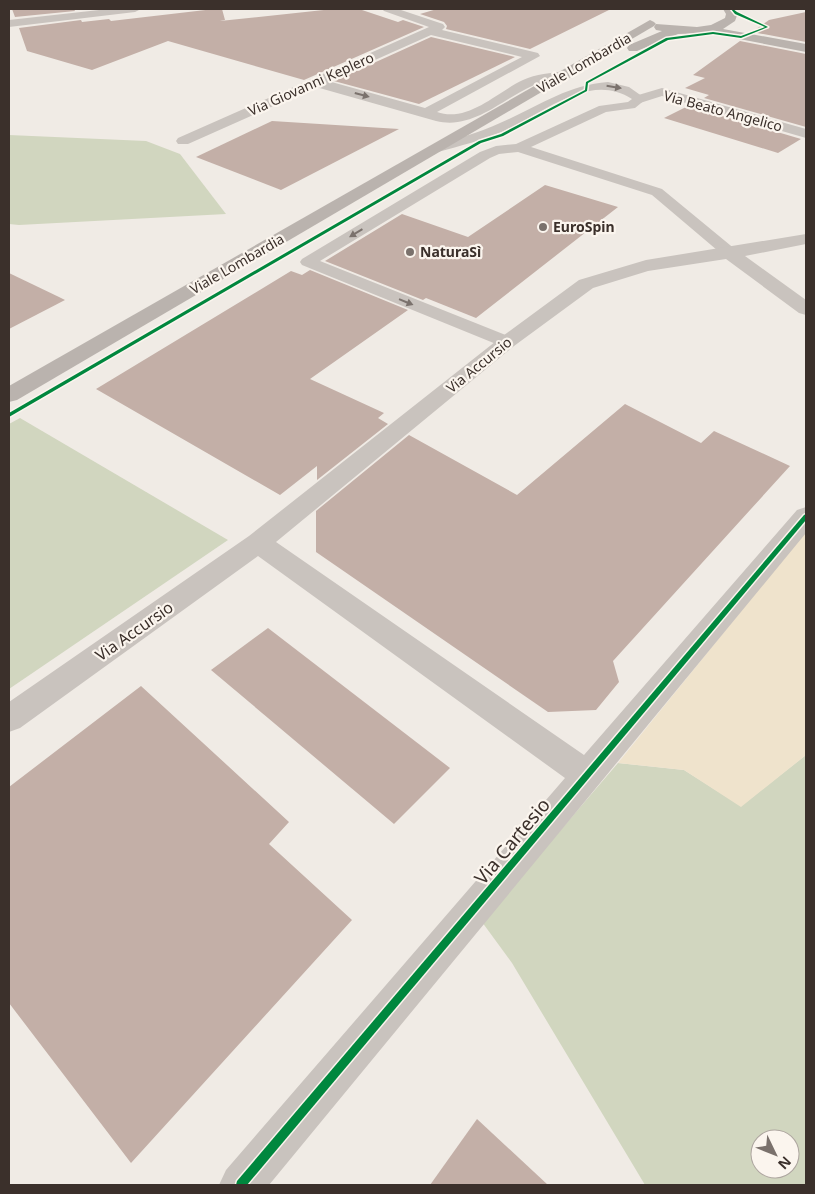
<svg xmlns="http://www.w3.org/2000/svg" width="815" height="1194" font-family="'Noto Sans',sans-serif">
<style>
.green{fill:#d1d6bf;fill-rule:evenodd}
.sand{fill:#efe3cc}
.building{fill:#c3afa7}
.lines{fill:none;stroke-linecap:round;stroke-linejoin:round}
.lane{fill:#c9c3be;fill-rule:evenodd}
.street{fill:#c9c3be;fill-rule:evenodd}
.secondary{fill:#bab3ae;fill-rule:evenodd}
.cycleway-casing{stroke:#fbf5ee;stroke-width:3}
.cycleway{fill:#00873e;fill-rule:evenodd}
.oneway{fill:#7b726d}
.poi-dot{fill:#7a716c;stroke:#fbf5ee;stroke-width:2}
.labels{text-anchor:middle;stroke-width:4.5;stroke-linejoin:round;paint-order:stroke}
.far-street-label{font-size:14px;fill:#3b302b;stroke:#fbf5ee}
.far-poi-label{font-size:14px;font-weight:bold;fill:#3b302b;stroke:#fbf5ee;text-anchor:start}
.street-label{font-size:16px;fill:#3b302b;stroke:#fbf5ee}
.near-street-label{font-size:19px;fill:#3b302b;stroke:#fbf5ee}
</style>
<rect width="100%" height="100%" fill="#f0ebe5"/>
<!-- green -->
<g class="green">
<path d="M9 135 146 141 180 154 226 214 19 225 9 224Z"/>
<path d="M20 418 228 540 9 689V424Z"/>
<path d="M806 755V1185H645L512 963 482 922 618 763 684 770 741 806ZM760 1139H790V1169H760Z"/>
</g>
<!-- sand -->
<path class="sand" d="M806 531V755L741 807 684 770 618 763Z"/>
<!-- building -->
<g class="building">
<path d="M12 9H74L75 11 15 17Z"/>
<path d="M214 9H222L225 20 220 21 333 9H359L398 22 403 20 424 27 304 80 168 41 92 70 27 51 19 28 81 20 82 22 109 19 111 21Z"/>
<path d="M437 9H611L530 49 446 29 447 26 444 22 420 14Z"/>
<path d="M806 12V42L752 32 769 20Z"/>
<path d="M431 37 515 57 419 104 334 81Z"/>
<path d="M740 41 806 54V127L704 98 709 95 685 88 705 78 693 75Z"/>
<path d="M688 106 801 139 778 153 664 118Z"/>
<path d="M272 121 399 129 281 190 196 157Z"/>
<path d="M545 185 618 207 476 318 426 298 423 300 325 261 402 214 468 237Z"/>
<path d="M310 270 408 310 310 379 384 413 378 418 388 424 317 480V466L280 495 96 389 291 271 302 275Z"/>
<path d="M9 273 59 297 65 300 9 329Z"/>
<path d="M625 404 701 443 714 431 790 466 613 661 619 682 596 710 548 712 316 552V511L409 435 517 495Z"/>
<path d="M268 628 450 768 394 824 211 670Z"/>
<path d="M141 686 289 822 269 844 352 920 131 1163 9 1003V787Z"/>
<path d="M477 1119 548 1185H430Z"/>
</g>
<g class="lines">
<!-- lane -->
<path class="lane" d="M608 82 629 87 646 99 635 108 606 112 531 147 662 189 736 250 738 253 736 256H724L652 195 518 152 499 154 490 158 320 261 513 338 516 342 513 346 507 347 501 346 302 265 300 262 302 259 480 152 496 146 516 144 599 106 628 102 632 99C589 71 543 114 504 131 483 140 460 146 438 152L431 148 433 145C456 139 479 133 500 123 537 107 567 85 608 82Z"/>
<!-- street -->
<g class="street">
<path d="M108 9H141L135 12 9 27V20Z"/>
<path d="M382 9H398L443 24 445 27 442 30 538 53 540 56 437 112C468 123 497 92 523 80 536 74 551 73 565 71L572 75 570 78C557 81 544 80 532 86 501 100 473 130 436 121L316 87 188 144H178L176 141 178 138 429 27 384 11ZM431 35 522 57 425 108 328 81Z"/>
<path d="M662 88 806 129V138L662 96 640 103 633 99 635 96Z"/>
<path d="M806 234V244L745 256 806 300V315L799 313 726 259 648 271 593 288 514 346 276 542 584 755 797 510 806 507V533L269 1185H219L226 1170 565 778 258 556 20 728 9 732V702L249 536 500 338 579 280 646 260Z"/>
</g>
<!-- secondary -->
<g class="secondary">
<path d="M723 9H734L738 13 735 21 723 29 806 44V52L708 33 678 34 637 51H629L627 48 629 45 662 31 656 30 654 27 656 24 697 27 711 25 725 18 726 14Z"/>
<path d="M650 20 654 22 656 24 654 26 17 400 9 402V386Z"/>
</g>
<defs>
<g id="cycleway">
<path d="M731 9H733L737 12 768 27 741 38 713 34 668 40 588 83 587 91 503 136 481 143 9 417V413L479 141 501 134 585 90 586 82 666 38 713 32 741 36 765 27 735 14Z"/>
<path d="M806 514V520L247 1185H236L237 1181 804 515Z"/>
</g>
</defs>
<!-- cycleway casing -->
<use href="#cycleway" class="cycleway-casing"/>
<!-- cycleway -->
<use href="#cycleway" class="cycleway"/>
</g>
<!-- one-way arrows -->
<defs><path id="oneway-solid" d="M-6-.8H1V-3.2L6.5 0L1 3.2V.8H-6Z" transform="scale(1.25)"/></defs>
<g class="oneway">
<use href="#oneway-solid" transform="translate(614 87) rotate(9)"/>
<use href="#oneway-solid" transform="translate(362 95) rotate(15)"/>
<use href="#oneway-solid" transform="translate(356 233) rotate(149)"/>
<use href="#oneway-solid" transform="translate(406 302) rotate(22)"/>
</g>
<!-- markers -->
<g class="poi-dot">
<circle cx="543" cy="227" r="5"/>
<circle cx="410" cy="252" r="5"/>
</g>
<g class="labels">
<!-- far-street labels -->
<g class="far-street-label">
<text transform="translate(584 63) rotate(-30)" y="5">Viale Lombardia</text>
<text transform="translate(311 84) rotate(-24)" y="5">Via Giovanni Keplero</text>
<text transform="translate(723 111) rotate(15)" y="5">Via Beato Angelico</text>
<text transform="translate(237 264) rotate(-30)" y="5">Viale Lombardia</text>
<text transform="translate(479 365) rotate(-39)" y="5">Via Accursio</text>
</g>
<!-- far-poi labels -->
<g class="far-poi-label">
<text x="553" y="232">EuroSpin</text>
<text x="420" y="257">NaturaSì</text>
</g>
<!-- street labels -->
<g class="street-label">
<text transform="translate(134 631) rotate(-35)" y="6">Via Accursio</text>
</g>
<!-- near-street labels -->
<g class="near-street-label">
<text transform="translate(512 841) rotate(-50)" y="7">Via Cartesio</text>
</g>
</g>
<!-- border -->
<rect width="815" height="1194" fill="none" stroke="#3b302b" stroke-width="20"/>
<!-- north arrow -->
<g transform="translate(775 1154) rotate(133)"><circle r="24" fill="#fbf5ee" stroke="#aea6a0"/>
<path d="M0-4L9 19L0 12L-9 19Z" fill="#7a716c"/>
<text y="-8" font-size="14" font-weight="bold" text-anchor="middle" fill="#3b302b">N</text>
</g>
</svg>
